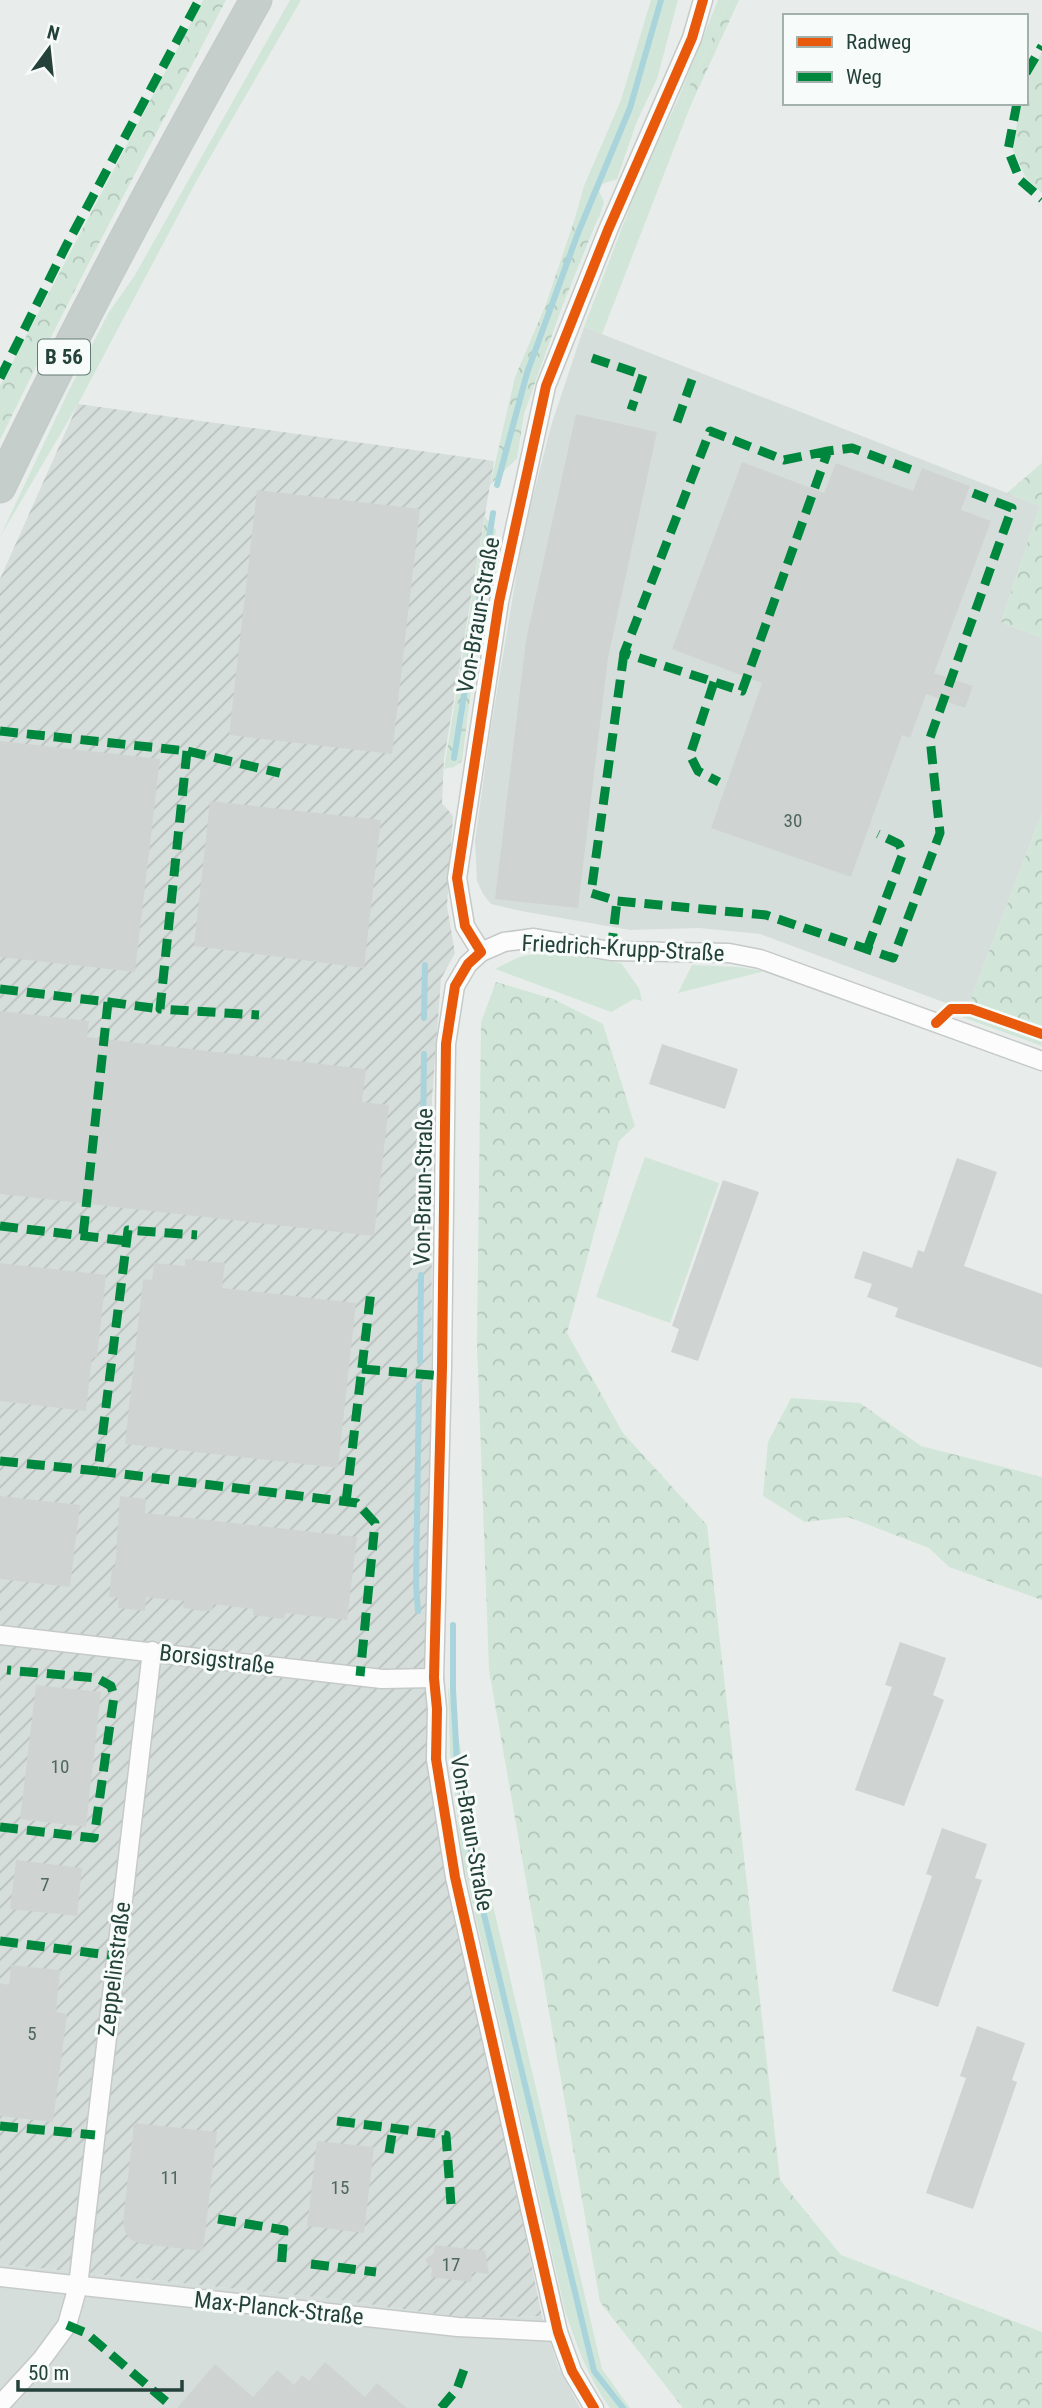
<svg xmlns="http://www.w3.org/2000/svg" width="1042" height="2408" font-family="'Roboto Condensed',sans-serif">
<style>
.built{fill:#d6dedb}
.industrial{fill:url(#industrial-furrows)}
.grass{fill:#d1e6d8}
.forest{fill:url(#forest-crowns)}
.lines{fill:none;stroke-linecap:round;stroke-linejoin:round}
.stream{stroke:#a9d4db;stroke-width:6}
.building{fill:#cfd4d2}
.minor-casing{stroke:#c5cac8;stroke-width:21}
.trunk-casing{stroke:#c3ccc9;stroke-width:33}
.minor{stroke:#fcfcfc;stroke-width:18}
.trunk{stroke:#c6cecc;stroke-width:30}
.quiet{stroke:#00873e;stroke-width:9;stroke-dasharray:18 9;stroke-linecap:butt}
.cycleway-casing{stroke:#f7fbf9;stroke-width:15}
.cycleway{stroke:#e8590c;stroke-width:10}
.labels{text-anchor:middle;stroke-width:6;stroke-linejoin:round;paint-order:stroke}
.number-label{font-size:19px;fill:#506761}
.shield{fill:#f7fbf9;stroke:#637a73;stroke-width:2}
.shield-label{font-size:21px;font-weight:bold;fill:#24423a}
.street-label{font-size:23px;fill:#24423a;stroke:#f7fbf9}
</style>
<defs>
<pattern id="industrial-furrows" width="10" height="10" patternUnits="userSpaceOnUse" patternTransform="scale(1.75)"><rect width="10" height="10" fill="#d6dedb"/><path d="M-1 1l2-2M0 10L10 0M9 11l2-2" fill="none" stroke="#b8c0bd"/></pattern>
<pattern id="forest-crowns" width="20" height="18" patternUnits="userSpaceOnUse" patternTransform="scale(1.75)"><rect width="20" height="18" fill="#d1e6d8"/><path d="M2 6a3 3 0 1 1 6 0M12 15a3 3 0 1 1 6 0" fill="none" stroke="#b3c6ba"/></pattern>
</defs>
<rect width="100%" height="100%" fill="#e8edeb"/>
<!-- built -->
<g class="built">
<path d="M584 327 1040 506 1001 622 1042 638V813L969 1004 954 1006 760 934 699 928 630 930 521 911 491 904 483 894 477 881 475 841 490 733 523 535 551 426Z"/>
<path d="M0 2264 333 2299 465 2318 542 2316 558 2366 580 2408H0Z"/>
</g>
<!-- industrial -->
<path class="industrial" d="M78 404 494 461 444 759 442 803 453 816 447 906 455 953 441 979 432 1099 431 1773 542 2316 465 2318 333 2299 0 2264V579Z"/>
<!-- grass -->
<g class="grass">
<path d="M290 0H301L197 180 78 404 0 537 69 390 109 312 135 275Z"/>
<path d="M651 0H678L657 79 637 121 617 179 602 184 599 191 604 202 599 218H575L584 186 621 100Z"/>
<path d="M718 0H730L682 102 690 107 602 334 584 327 643 173 676 104Z"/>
<path d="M550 951 621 963 639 988 642 1001 634 999 611 1012 495 969 519 957Z"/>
<path d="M692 965 738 967 765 971 678 993Z"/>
<path d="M976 1014 1042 1038V1046L962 1017Z"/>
<path d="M645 1157 719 1183 670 1323 596 1297Z"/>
<path d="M448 1686 485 1871 602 2369 630 2408H610C588 2378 577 2346 565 2311L462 1857 450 1754Z"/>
</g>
<!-- forest -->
<g class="forest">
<path d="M203 0H226C150 146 72 292 0 440V386Z"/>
<path d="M730 0H739L690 107 682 102Z"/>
<path d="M1042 52V193L1026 178 1012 148 1021 103H1026V80Z"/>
<path d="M575 218H598L562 307 524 414 517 458 490 485 515 377 546 304Z"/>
<path d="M1042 463V638L1001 622 1040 506 1007 493Z"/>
<path d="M485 517 496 530 479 628 462 761 454 767 444 769Z"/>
<path d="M1042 813V1029L969 1004Z"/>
<path d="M496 982 553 999 603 1024 635 1126 619 1141 567 1333 623 1433 707 1525 780 2180 841 2255 1042 2332V2408H683L600 2302 489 1670 477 1344 481 1022Z"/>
<path d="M791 1398 860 1403 921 1446 1042 1477V1600L949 1567 929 1548 848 1517 805 1522 763 1496 768 1442Z"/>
</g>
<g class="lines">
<!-- stream -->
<g class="stream">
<path d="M497 485 527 373 578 233 630 108 661 0"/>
<path d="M454 758 493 513"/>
<path d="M424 1018 425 965"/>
<path d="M422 1239 424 1054"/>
<path d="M420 1362 421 1275"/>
<path d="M418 1611 416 1585 419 1385"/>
<path d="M453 1625V1689L457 1763 474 1873 594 2371 623 2408"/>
</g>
</g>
<!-- building -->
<g class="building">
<path d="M576 414 657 432 608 658 578 908 495 899 526 640Z"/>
<path d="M742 462 824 493 836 463 913 491 922 468 970 486 961 510 991 521 934 673 973 686 965 708 926 694 910 738 902 735 851 877 711 828 762 683 672 649Z"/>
<path d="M257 490 420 509 392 754 229 735Z"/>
<path d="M0 741 160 759 135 972 0 957Z"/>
<path d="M210 801 381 820 364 968 194 946Z"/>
<path d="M0 1011 89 1021 87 1037 366 1069 362 1102 389 1105 374 1236 0 1194Z"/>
<path d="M662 1044 738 1069 725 1109 649 1084Z"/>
<path d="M957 1158 997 1172 964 1266 1042 1294V1368L895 1317 898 1308 867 1297 872 1284 854 1278 863 1251 912 1268 918 1250 924 1252Z"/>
<path d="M723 1180 759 1192 698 1361 671 1352 679 1329 672 1326Z"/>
<path d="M185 1259 225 1263 222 1288 356 1303 338 1468 125 1444 143 1279 152 1280 154 1263 185 1266Z"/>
<path d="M0 1263 106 1275 97 1358 92 1357 86 1411 0 1401Z"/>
<path d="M0 1496 80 1505 70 1587 0 1579Z"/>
<path d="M120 1496 146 1499 145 1513 357 1537 347 1620 285 1613 284 1619 253 1615V1609L213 1604 212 1611H202L183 1608 184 1601 146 1597 145 1611 118 1608 119 1598 109 1597 112 1568H115Z"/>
<path d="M900 1642 946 1658 933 1695 944 1700 904 1806 855 1790 892 1687 885 1685Z"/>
<path d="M36 1685 101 1692 86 1827 20 1819Z"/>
<path d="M942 1828 987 1844 975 1878 982 1880 938 2007 892 1991 932 1876 926 1874Z"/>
<path d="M16 1860 82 1868 77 1916 10 1909Z"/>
<path d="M11 1965 60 1970 56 2012 67 2014 53 2122 0 2116V1983L9 1985Z"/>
<path d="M977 2026 1025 2043 1012 2080 1017 2082 973 2209 926 2193 966 2078 960 2076Z"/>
<path d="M134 2123 217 2132 203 2251 141 2244 131 2240 125 2232 123 2222Z"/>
<path d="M317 2141 374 2147 364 2233 307 2226Z"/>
<path d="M435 2245 485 2251 489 2274 472 2272 471 2282 431 2277 432 2269 425 2260 434 2253Z"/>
<path d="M325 2362 365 2397 377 2383 407 2408H177L215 2364 253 2397 277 2370 294 2385 302 2375 309 2381Z"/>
</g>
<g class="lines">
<defs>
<g id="minor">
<path d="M481 952 504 942 534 938 611 951 729 953 760 959 1042 1061"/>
<path d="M0 1635 382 1679 434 1678"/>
<path d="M0 2277 458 2327 558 2332"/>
<path d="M0 2405 42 2359 67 2325 78 2286 152 1651"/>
<path d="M594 2408 572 2371 558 2332 455 1877 436 1759 437 1709 434 1678 442 1367 446 1044 455 986 468 964 481 952 465 926 457 878 499 602 546 386 608 230 692 38 703 0"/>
</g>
<path id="trunk" d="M0 487C79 321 166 160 256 0"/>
</defs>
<!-- minor casing -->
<use href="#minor" class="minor-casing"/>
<!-- trunk casing -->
<use href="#trunk" class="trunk-casing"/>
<!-- minor -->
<use href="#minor" class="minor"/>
<!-- trunk -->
<use href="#trunk" class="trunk"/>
<!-- quiet -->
<g class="quiet">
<path d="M1026 73 1042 46"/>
<path d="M1017 103 1008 150 1020 180 1042 199"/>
<path d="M592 358 643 375 631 410"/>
<path d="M0 378 66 246 199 0"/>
<path d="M677 422 694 374"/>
<path d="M828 451 784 460 710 431 624 653 742 691 828 451 852 448 915 471"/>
<path d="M624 653 591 893 617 901 766 915 893 958 940 833 930 738 1012 508 973 493"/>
<path d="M714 682 690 755 698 771 719 782"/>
<path d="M0 731 187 751 280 773"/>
<path d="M187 751 160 1009 259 1015"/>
<path d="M867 949 903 853 899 844 878 834"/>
<path d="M611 951 617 901"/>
<path d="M0 989 108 1002 83 1236"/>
<path d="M108 1002 160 1009"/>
<path d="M0 1226 127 1241"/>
<path d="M362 1369 442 1376"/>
<path d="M0 1461 98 1471 128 1230 197 1235"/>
<path d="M98 1471 357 1503 375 1523 360 1676"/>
<path d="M346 1502 371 1291"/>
<path d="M0 1827 94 1838 114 1696 111 1686 97 1678 7 1670"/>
<path d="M0 1941 116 1956"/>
<path d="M337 2121 446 2135 451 2204"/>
<path d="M0 2126 95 2135"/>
<path d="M389 2153 393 2128"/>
<path d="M218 2219 284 2230 281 2271"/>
<path d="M311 2264 376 2272"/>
<path d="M67 2325 86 2333 169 2404"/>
<path d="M441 2408 457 2389 466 2364"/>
</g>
<defs>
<g id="cycleway">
<path d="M936 1023 951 1009H971L1042 1034"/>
<path d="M594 2408 572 2371 558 2332 455 1877 436 1759 437 1709 434 1678 442 1367 446 1044 455 986 468 964 481 952 465 926 457 878 499 602 546 386 608 230 692 38 703 0"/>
</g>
</defs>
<!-- cycleway casing -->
<use href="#cycleway" class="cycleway-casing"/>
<!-- cycleway -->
<use href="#cycleway" class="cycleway"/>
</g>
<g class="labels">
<!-- number labels -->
<g class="number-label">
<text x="793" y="827">30</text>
<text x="60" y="1773">10</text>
<text x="45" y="1891">7</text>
<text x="32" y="2040">5</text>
<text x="170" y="2184">11</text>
<text x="340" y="2194">15</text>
<text x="451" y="2271">17</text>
</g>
<!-- shield labels -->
<rect class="shield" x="38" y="339.5" width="52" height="35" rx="5"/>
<g class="shield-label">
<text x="64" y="364">B 56</text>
</g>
<!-- street labels -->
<g class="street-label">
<text transform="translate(478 615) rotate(-80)" y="8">Von-Braun-Straße</text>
<text transform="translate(623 948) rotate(3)" y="8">Friedrich-Krupp-Straße</text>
<text transform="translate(423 1187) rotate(-89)" y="8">Von-Braun-Straße</text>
<text transform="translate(217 1659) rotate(7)" y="8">Borsigstraße</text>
<text transform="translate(472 1833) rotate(80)" y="8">Von-Braun-Straße</text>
<text transform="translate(114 1969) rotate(-83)" y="8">Zeppelinstraße</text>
<text transform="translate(279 2308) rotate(6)" y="8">Max-Planck-Straße</text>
</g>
</g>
<!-- legend -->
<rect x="783" y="14" width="245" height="91" fill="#f7fbf9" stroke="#a3b1ad" stroke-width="2"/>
<rect x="797" y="37" width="35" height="10" fill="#e8590c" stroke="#a3b1ad" stroke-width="2"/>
<text x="846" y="49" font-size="21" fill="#24423a">Radweg</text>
<rect x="797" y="72" width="35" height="10" fill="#00873e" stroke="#a3b1ad" stroke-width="2"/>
<text x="846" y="84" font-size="21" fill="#24423a">Weg</text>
<!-- north arrow -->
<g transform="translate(49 49) rotate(15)" stroke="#f7fbf9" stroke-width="5" paint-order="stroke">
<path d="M0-5L12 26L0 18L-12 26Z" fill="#24423a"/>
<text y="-10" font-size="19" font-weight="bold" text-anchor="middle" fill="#24423a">N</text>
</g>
<!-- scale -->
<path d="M18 2380v10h164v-10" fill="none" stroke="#24423a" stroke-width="3.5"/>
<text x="28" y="2380" font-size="21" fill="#24423a" stroke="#f7fbf9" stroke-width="5" paint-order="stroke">50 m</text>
</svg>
